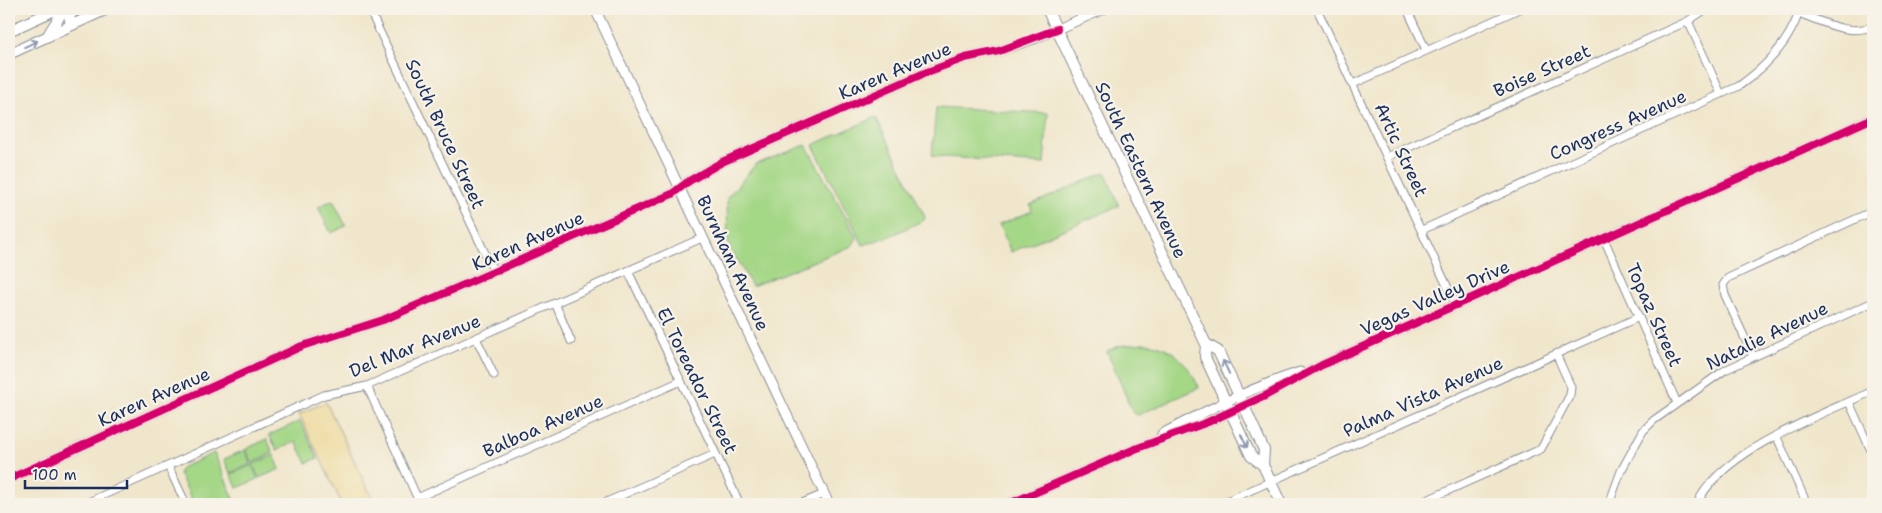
<svg xmlns="http://www.w3.org/2000/svg" width="1882" height="513" font-family="'Shantell Sans',sans-serif">
<style>
.green{fill:#a4d786;stroke:#608372}
.sand{fill:#eeda9e;stroke:#84847e}
.lines{fill:none;stroke-linecap:round;stroke-linejoin:round}
.street-casing{stroke:#868a94;stroke-width:9}
.secondary-casing{stroke:#868a94;stroke-width:11}
.primary-casing{stroke:#868a94;stroke-width:12}
.street{stroke:#fff;stroke-width:7}
.secondary{stroke:#fff;stroke-width:9}
.primary{stroke:#fff;stroke-width:10}
.cycleway-casing{stroke:#f7f3e8;stroke-width:11}
.cycleway{stroke:#d6006c;stroke-width:8}
.oneway{stroke:#8d97ae}
.labels{text-anchor:middle;stroke-width:4.5;stroke-linejoin:round;paint-order:stroke}
.street-label{font-size:18px;fill:#1b2f5e;stroke:#f7f3e8}
</style>
<rect width="100%" height="100%" fill="#f7f3e8"/>
<filter id="ink" filterUnits="userSpaceOnUse"><feTurbulence type="fractalNoise" baseFrequency=".02" numOctaves="2"/><feDisplacementMap in="SourceGraphic" scale="10" xChannelSelector="R" yChannelSelector="G"/><feConvolveMatrix kernelMatrix="1 2 1 2 8 2 1 2 1" color-interpolation-filters="sRGB"/></filter>
<filter id="wash" filterUnits="userSpaceOnUse"><feTurbulence type="fractalNoise" baseFrequency=".0096" numOctaves="4" result="noise"/><feDisplacementMap in="SourceGraphic" scale="20" xChannelSelector="R" yChannelSelector="G"/><feGaussianBlur stdDeviation="1.12" result="paint"/><feColorMatrix in="noise" values="0 0 0 0 0 0 0 0 0 0 0 0 0 0 0 0 0 1.4 0 .05"/><feComposite in="paint" operator="in"/></filter>
<g filter="url(#wash)">
<rect width="100%" height="100%" fill="#f0e6cb"/>
<!-- green -->
<g class="green">
<path d="M936 107 1048 113 1044 164 932 156Z"/>
<path d="M876 117 925 217 924 220 890 236 863 245 813 145Z"/>
<path d="M806 145 857 238 852 246 752 286 728 244 727 198 756 164Z"/>
<path d="M1105 172 1119 206 1011 252 999 225 1032 211 1030 205Z"/>
<path d="M333 200 346 226 331 233 318 207Z"/>
<path d="M1143 343C1172 344 1188 363 1199 388L1138 415 1133 413 1107 351 1119 346Z"/>
<path d="M300 421 318 458 307 463 296 442 277 450 269 435Z"/>
<path d="M267 439 273 453 252 463 246 449Z"/>
<path d="M245 450 251 464 230 473 224 459Z"/>
<path d="M214 453 234 499 226 502 227 504H194L179 473 181 468Z"/>
<path d="M274 455 280 469 259 478 253 464Z"/>
<path d="M252 465 258 479 237 488 231 474Z"/>
</g>
<!-- sand -->
<path class="sand" d="M326 402 375 504H342L299 414Z"/>
</g>
<g filter="url(#ink)">
<g class="lines">
<defs>
<g id="street">
<path d="M369 9 494 272"/>
<path d="M1317 9 1456 305"/>
<path d="M1407 9 1426 50"/>
<path d="M1798 13C1822 21 1849 37 1873 26"/>
<path d="M1688 21 1721 94"/>
<path d="M1353 84 1519 9"/>
<path d="M1387 157 1688 21 1706 9"/>
<path d="M1422 230 1739 86C1766 67 1790 42 1800 9"/>
<path d="M1604 239 1677 403"/>
<path d="M628 271 740 504"/>
<path d="M555 303 571 341"/>
<path d="M476 338 494 375"/>
<path d="M1753 356 1725 295 1723 285 1728 278 1873 211"/>
<path d="M367 386 420 504"/>
<path d="M1849 402 1873 455"/>
<path d="M1776 435 1807 504"/>
<path d="M168 466 186 504"/>
<path d="M417 498 681 381"/>
<path d="M84 504 324 395 367 386 702 238"/>
<path d="M602 504 715 454"/>
<path d="M800 504 824 494"/>
<path d="M1220 504 1639 317"/>
<path d="M1418 504 1541 449 1570 395 1571 387 1556 354"/>
<path d="M1609 504 1621 471 1643 431 1654 420 1725 370 1873 302"/>
<path d="M1697 504C1721 450 1821 415 1873 391"/>
</g>
<g id="secondary">
<path d="M595 9 829 504"/>
<path d="M1162 434C1207 410 1251 388 1300 372"/>
<path d="M9 479 302 346 383 320 672 194 689 181 722 162 927 72 965 58 999 51 1036 38 1104 9"/>
<path d="M1009 504 1135 449 1208 422 1265 396 1322 365 1873 118"/>
</g>
<g id="primary">
<path d="M1047 9 1206 344 1205 357 1251 456 1263 465"/>
<path d="M71 25 69 16 76 9"/>
<path d="M9 31 57 9"/>
<path d="M48 36C52 26 60 20 62 9"/>
<path d="M9 54 107 9"/>
<path d="M1206 344 1218 351 1244 406 1264 450 1263 465 1281 504"/>
</g>
</defs>
<!-- street casing -->
<use href="#street" class="street-casing"/>
<!-- secondary casing -->
<use href="#secondary" class="secondary-casing"/>
<!-- primary casing -->
<use href="#primary" class="primary-casing"/>
<!-- street -->
<use href="#street" class="street"/>
<!-- secondary -->
<use href="#secondary" class="secondary"/>
<!-- primary -->
<use href="#primary" class="primary"/>
<defs>
<g id="cycleway">
<path d="M9 479 302 346 383 320 672 194 689 181 722 162 927 72 965 58 999 51 1057 29"/>
<path d="M1009 504 1135 449 1208 422 1265 396 1322 365 1873 118"/>
</g>
</defs>
<!-- cycleway casing -->
<use href="#cycleway" class="cycleway-casing"/>
<!-- cycleway -->
<use href="#cycleway" class="cycleway"/>
</g>
<!-- one-way arrows -->
<defs><path id="oneway-shaft" d="M-6 0H5M1.5-3L5.5 0L1.5 3" fill="none" stroke-width="1.6" stroke-linecap="round" stroke-linejoin="round" transform="scale(1.25)"/></defs>
<g class="oneway">
<use href="#oneway-shaft" transform="translate(31 44) rotate(-25)"/>
<use href="#oneway-shaft" transform="translate(1226 367) rotate(-115)"/>
<use href="#oneway-shaft" transform="translate(1244 441) rotate(65)"/>
</g>
</g>
<g class="labels">
<!-- street labels -->
<g class="street-label">
<text transform="translate(895 71) rotate(-23)" y="6">Karen Avenue</text>
<text transform="translate(1542 71) rotate(-24)" y="6">Boise Street</text>
<text transform="translate(1618 125) rotate(-24)" y="6">Congress Avenue</text>
<text transform="translate(445 134) rotate(65)" y="6">South Bruce Street</text>
<text transform="translate(1401 150) rotate(65)" y="6">Artic Street</text>
<text transform="translate(1141 170) rotate(65)" y="6">South Eastern Avenue</text>
<text transform="translate(528 241) rotate(-24)" y="6">Karen Avenue</text>
<text transform="translate(733 263) rotate(65)" y="6">Burnham Avenue</text>
<text transform="translate(1435 298) rotate(-24)" y="6">Vegas Valley Drive</text>
<text transform="translate(1654 315) rotate(66)" y="6">Topaz Street</text>
<text transform="translate(1767 336) rotate(-26)" y="6">Natalie Avenue</text>
<text transform="translate(415 346) rotate(-22)" y="6">Del Mar Avenue</text>
<text transform="translate(697 381) rotate(64)" y="6">El Toreador Street</text>
<text transform="translate(154 397) rotate(-24)" y="6">Karen Avenue</text>
<text transform="translate(1423 397) rotate(-24)" y="6">Palma Vista Avenue</text>
<text transform="translate(543 426) rotate(-24)" y="6">Balboa Avenue</text>
</g>
</g>
<!-- margin -->
<rect width="1882" height="513" fill="none" stroke="#f7f3e8" stroke-width="30"/>
<!-- scale -->
<path d="M25 480v8h102v-8" fill="none" stroke="#1b2f5e" stroke-width="2.5"/>
<text x="32" y="480" font-size="15" fill="#1b2f5e" stroke="#f7f3e8" stroke-width="4" paint-order="stroke">100 m</text>
</svg>
